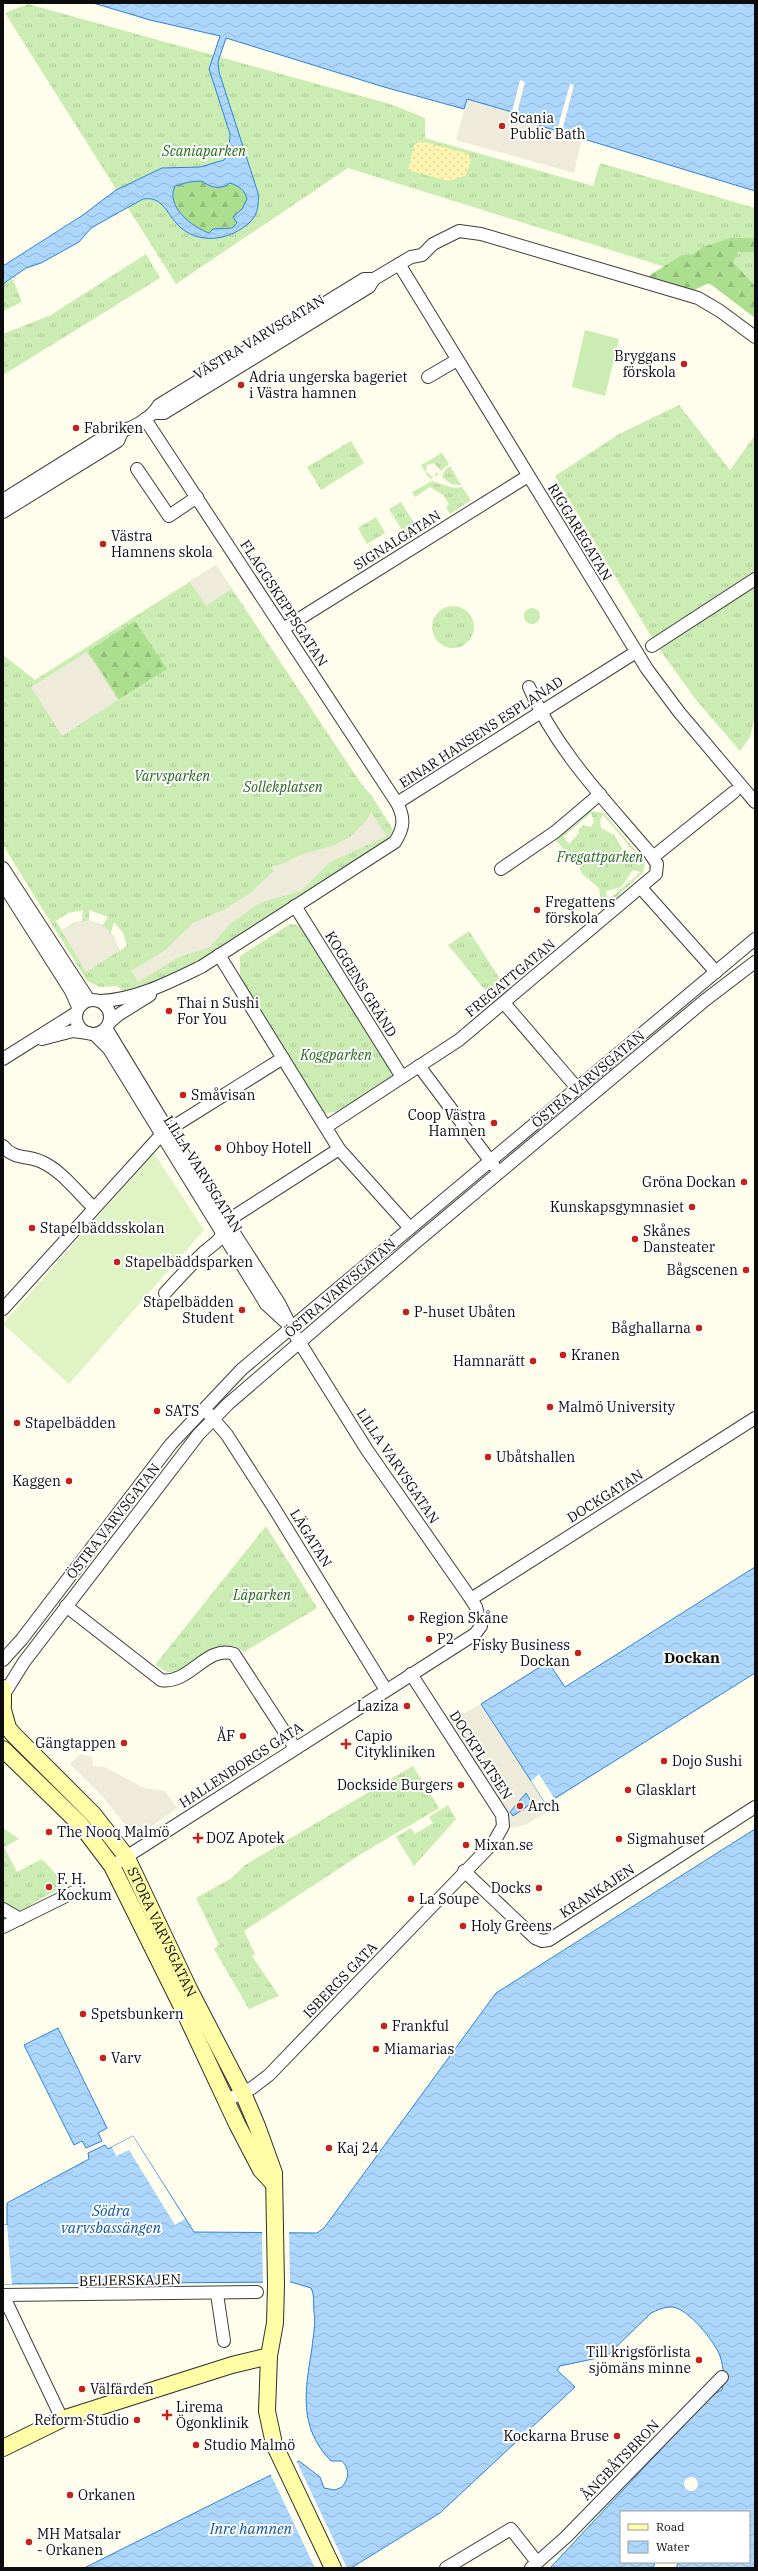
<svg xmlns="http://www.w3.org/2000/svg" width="758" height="2571" font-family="'IBM Plex Serif',serif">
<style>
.grass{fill:url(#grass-tufts);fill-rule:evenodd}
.forest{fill:url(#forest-firs)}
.sand{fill:url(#sand-dots)}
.garden{fill:#cbecb2}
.pitch{fill:#dff3c5}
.plaza{fill:#efebda;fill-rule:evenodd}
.water{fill:url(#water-waves);stroke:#2d84d7;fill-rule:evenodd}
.pier{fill:#fffdeb}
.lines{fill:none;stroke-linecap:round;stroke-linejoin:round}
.street-casing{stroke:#3f3f3f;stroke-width:14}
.secondary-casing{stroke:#2e2e2e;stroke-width:18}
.street{stroke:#fff;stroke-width:12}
.secondary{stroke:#fffda6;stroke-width:16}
.poi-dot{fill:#c6221b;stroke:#fff;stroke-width:1.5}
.labels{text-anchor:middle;stroke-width:4;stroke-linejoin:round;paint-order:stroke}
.poi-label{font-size:14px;fill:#0c0c0c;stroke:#fff;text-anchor:start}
.park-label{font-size:14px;font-style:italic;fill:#226818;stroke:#fff}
.street-label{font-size:14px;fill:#0c0c0c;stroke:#fff}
.neighbourhood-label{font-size:15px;font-weight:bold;fill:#0c0c0c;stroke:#fff}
.water-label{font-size:15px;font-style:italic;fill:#0d56a6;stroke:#fff}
</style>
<defs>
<pattern id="grass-tufts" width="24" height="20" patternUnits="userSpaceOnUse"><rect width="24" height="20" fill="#cbecb2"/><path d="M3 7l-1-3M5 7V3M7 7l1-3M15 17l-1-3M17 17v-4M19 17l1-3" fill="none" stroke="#adc998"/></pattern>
<pattern id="forest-firs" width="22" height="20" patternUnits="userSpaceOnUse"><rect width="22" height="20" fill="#acde90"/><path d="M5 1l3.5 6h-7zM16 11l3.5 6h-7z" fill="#93bd7b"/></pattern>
<pattern id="sand-dots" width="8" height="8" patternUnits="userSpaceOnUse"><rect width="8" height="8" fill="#fff5b3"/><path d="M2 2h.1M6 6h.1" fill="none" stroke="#d9d199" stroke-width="1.8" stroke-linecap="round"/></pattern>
<pattern id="water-waves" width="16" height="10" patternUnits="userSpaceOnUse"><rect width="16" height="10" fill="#acd6fb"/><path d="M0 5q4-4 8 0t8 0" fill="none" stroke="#93b6d6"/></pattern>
</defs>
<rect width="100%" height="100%" fill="#fffdeb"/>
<!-- grass -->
<g class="grass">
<path d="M28 4 390 104 425 118V138L593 186 600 163 755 208V315L710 281 348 168 176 284 5 13Z"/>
<path d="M146 254 160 278 3 375V334L51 315Z"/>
<path d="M13 279 22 302 3 311V284Z"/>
<path d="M679 405 730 470 755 435V715L750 737 740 751 697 701 657 646 555 476 619 434Z"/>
<path d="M351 441 364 463 321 490 307 467Z"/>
<path d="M442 453 449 464 441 471 434 463 427 465 426 471 431 476 434 477 436 472 439 474 430 479 421 465Z"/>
<path d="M450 466 461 485 451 484 442 477 445 470Z"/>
<path d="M432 481 454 488 462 487 471 500 450 514 446 507 449 504 443 495 430 487 415 497 412 492Z"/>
<path d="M401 502 419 531 407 538 389 509Z"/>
<path d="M376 517 385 533 367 544 358 528Z"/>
<path d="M216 565 362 785 372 796 395 833 390 839 187 969 164 981 124 992 117 986 100 987 87 981 3 845V655L35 680ZM83 910 82 921 73 923 62 930 56 921 68 913ZM89 910 108 917 103 925 89 921ZM114 922 123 933 127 946 120 951 111 932Z"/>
<circle cx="453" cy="627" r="21"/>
<circle cx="532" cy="616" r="8"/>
<path d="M590 811 604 813 645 862 643 872 602 911 599 888 582 874 574 855 568 854 556 840ZM591 813 594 821 591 827 584 825 578 830 579 833 569 844 563 837ZM603 815 644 863 639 865 630 861 614 835 601 828 600 820ZM633 870 641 872 608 900 606 891 621 887Z"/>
<path d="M290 924 304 926 393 1067 392 1080 338 1112 323 1113 240 977V956Z"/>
<path d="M469 931 507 990 494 1001 448 945Z"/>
<path d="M266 1526 317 1608 244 1652C226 1634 193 1662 179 1673L167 1672 155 1665Z"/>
<path d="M413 1766 439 1808 361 1854 244 1931 255 1954 252 1956 279 1996 249 2009 214 1949 219 1945 196 1898 232 1878 245 1865Z"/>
<path d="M448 1805 456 1819 414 1866 396 1837 411 1828 415 1834 433 1823 429 1817Z"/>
<path d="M3 1828 19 1839 4 1847 17 1872 42 1859 66 1885 18 1912 3 1903Z"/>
</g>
<!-- forest -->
<g class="forest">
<path d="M201 181C212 187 219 191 230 183 238 186 245 190 247 199L242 209 233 217 237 223 232 228 225 227 209 233C192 227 165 206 175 186L189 182Z"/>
<path d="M731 238H755V252H738L733 262 755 286V318L709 283 688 293 647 277 682 255H692L703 247Z"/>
<path d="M135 621 167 669 119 699 88 651Z"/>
</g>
<!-- sand -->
<path class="sand" d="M421 141 469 154 471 161 465 176 448 181 408 170 414 145Z"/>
<!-- garden -->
<path class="garden" d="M585 330 619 339 605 396 572 387Z"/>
<!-- pitch -->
<path class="pitch" d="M154 1153 204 1230 69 1384 3 1324Z"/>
<!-- plaza -->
<g class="plaza">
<path d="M467 99 518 114V119L582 138 574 173 456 140Z"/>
<path d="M216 565 232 589 206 606 190 582Z"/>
<path d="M87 652 118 700 62 736 31 687Z"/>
<path d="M371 812 387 836 330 862 301 891 260 903 230 924 210 947 177 958 138 982 131 971 164 951 193 923 225 909 250 893 274 871 271 868 275 865 277 866 303 854 335 845 351 836 366 821Z"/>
<path d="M80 921H93L103 925 114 936 119 951 86 972 61 930Z"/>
<path d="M481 1704 551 1810 525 1825 513 1828 503 1826 449 1721ZM526 1794 532 1803 513 1815 510 1811Z"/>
<path d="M80 1754 92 1757 93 1766 105 1767 144 1788 165 1791 177 1808 145 1831 137 1834 130 1831 103 1797 70 1764Z"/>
</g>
<!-- water -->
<g class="water">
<path d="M93 3H755V191L518 119V114L512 112 467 99 464 109 384 87 226 38 218 62 219 72 258 193C259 203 258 214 251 221 231 241 197 246 177 224 166 212 162 196 143 199L91 228 79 242 41 263 26 268 3 284V266L83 215 116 190 162 168 200 167 224 160 229 152 230 134 209 69 220 36 150 20ZM201 181C212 187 218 191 230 183 239 186 245 190 247 199L242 209 233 217 237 223 232 228 213 229 209 233C192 227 165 206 175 186L189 182Z"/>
<path d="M755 1567V1673L546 1804 481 1704 548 1662 565 1687Z"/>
<path d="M526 1793 532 1803 513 1816 510 1812Z"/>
<path d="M755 1829V2568H676L679 2562H749V2512H621V2562H655L653 2568H550L712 2395 722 2390C724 2378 724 2368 720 2356 715 2342 688 2308 672 2307 664 2307 657 2310 651 2313L607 2356 560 2366 557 2370 575 2387 440 2513 351 2568H84L299 2461 320 2477 324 2488 335 2490 342 2487C349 2478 350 2470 342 2461H331C298 2427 305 2391 312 2348 313 2336 316 2324 314 2312 313 2304 315 2296 311 2288L291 2282 3 2284V2225H7V2203L89 2159 88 2153 105 2145 108 2149 133 2136 194 2232 317 2233 324 2228 496 1993Z"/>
<path d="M58 2028 107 2128 98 2133 102 2141 86 2148 82 2141 74 2145 24 2045Z"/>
</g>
<!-- pier -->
<g class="pier">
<path d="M520 80 525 82 517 113 512 112Z"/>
<path d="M570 84 574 85 562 131 557 130Z"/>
<path d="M539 1774 554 1798 546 1804 531 1781Z"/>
<path d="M133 2136 185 2219 175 2225 129 2150 116 2156 112 2147Z"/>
<path d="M3 2225H7L12 2284H3Z"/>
<path d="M262 2231H289L290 2284H263Z"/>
<path d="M296 2460 347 2568H315L270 2473Z"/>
<circle cx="691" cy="2484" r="7"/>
</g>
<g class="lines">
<defs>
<g id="street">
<path d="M399 264 647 669 679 712 755 802"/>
<path d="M428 377 457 360"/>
<path d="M155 413H164L369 287 374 279"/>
<path d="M145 419 397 803"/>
<path d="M137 469 169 516 197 497"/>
<path d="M3 500 112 432C128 432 151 419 159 405L364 279H374L411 257 422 255 433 244 459 231 481 234 698 298 720 311 755 337"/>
<path d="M3 512 118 441 122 432"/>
<path d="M283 629 528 476"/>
<path d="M652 646 755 579"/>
<path d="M653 857 734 792"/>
<path d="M3 868 89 1000"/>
<path d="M501 869 555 832 600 794"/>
<path d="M3 884 71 991 78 1007"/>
<path d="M641 888 716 972"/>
<path d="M295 906 402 1077"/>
<path d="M219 955 339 1149 410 1228"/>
<circle cx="93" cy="1017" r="17"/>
<path d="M100 1001C135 1000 170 982 201 967L395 842C404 828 405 818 397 803L636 652"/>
<path d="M504 1003 577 1088"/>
<path d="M109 1023 118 1015 150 995"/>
<path d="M94 1034 109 1049 266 1304 291 1327 279 1303 168 1130 106 1028"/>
<path d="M42 1039 73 1031 88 1033"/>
<path d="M3 1059 76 1013"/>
<path d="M419 1066 494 1166"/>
<path d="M326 1127 459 1040 656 874 657 864 649 852C605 800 556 750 529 687"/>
<path d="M168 1130 283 1058"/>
<path d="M3 1146C14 1160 28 1155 42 1162 62 1171 78 1193 94 1208"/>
<path d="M165 1293C176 1281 187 1269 199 1257 214 1241 220 1246 227 1221L339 1149"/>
<path d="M3 1309 161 1135"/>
<path d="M209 1414 227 1435 274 1508 386 1690"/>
<path d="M471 1599 755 1418"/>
<path d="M66 1606 161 1680C189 1685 207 1644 234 1654L295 1748"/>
<path d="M3 1660 22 1639 171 1444 242 1369 755 939"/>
<path d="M4 1694 24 1662 198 1435 228 1404 415 1243 704 1001 755 962"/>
<path d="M112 1866 475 1634 481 1626 476 1607 471 1599 367 1450 295 1335"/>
<path d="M464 1871 535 1938 542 1941 549 1940 755 1807"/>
<path d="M3 1909 20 1919"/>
<path d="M3 1927 76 1891"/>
<path d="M227 2100 252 2088 269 2075 494 1842 503 1826 502 1815 411 1674"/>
<path d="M217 2294 224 2341"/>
<path d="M62 2419 3 2295 257 2292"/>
<path d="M446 2568 511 2529 537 2562"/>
<path d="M531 2568 566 2537 722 2377"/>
</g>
<g id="secondary">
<path d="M3 1688V1705"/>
<path id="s1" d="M3 1710 8 1728 14 1735 93 1814 126 1856 190 1991 243 2093 257 2126 274 2173 276 2285 275 2323 269 2356 267 2411 274 2444 333 2568"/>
<path d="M3 1749 81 1825 112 1866 184 2011 237 2124 261 2170 273 2183"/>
<path d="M3 2448 62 2419 232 2365 269 2356"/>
</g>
</defs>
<!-- street casing -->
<use href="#street" class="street-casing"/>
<!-- secondary casing -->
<use href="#secondary" class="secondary-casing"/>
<!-- street -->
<use href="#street" class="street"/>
<!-- secondary -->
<use href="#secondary" class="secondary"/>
</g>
<!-- markers -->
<g class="poi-dot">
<circle cx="502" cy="126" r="4"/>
<circle cx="684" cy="364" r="4"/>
<circle cx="241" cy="385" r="4"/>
<circle cx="76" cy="428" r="4"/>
<circle cx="103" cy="544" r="4"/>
<circle cx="537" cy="910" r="4"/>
<circle cx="169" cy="1011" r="4"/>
<circle cx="183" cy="1095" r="4"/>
<circle cx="494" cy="1123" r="4"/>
<circle cx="218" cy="1148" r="4"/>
<circle cx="744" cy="1182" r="4"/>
<circle cx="692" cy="1207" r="4"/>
<circle cx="32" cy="1228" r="4"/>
<circle cx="635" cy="1239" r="4"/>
<circle cx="117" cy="1262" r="4"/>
<circle cx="746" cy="1270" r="4"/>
<circle cx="242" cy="1310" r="4"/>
<circle cx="406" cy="1312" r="4"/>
<circle cx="699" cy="1328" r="4"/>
<circle cx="563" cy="1355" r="4"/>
<circle cx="533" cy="1361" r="4"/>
<circle cx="550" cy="1407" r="4"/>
<circle cx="157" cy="1411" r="4"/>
<circle cx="17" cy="1423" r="4"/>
<circle cx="488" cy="1457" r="4"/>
<circle cx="69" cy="1481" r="4"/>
<circle cx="411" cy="1618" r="4"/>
<circle cx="429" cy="1639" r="4"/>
<circle cx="578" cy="1653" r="4"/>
<circle cx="407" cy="1706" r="4"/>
<circle cx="243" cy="1736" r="4"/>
<circle cx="124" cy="1743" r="4"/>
<path d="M344 1738h4v4h4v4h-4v4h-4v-4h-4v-4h4z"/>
<circle cx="664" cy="1761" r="4"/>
<circle cx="461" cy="1785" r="4"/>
<circle cx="628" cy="1790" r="4"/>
<circle cx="520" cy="1806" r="4"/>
<circle cx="49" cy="1832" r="4"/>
<path d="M196 1832h4v4h4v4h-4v4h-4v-4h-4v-4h4z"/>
<circle cx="619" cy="1839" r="4"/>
<circle cx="466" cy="1845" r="4"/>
<circle cx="49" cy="1887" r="4"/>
<circle cx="539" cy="1888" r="4"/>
<circle cx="411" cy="1899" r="4"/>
<circle cx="463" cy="1926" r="4"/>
<circle cx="83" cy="2014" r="4"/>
<circle cx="384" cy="2026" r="4"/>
<circle cx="376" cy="2049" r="4"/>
<circle cx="103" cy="2058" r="4"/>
<circle cx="329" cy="2148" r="4"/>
<circle cx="699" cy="2360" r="4"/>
<circle cx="82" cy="2389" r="4"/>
<path d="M165 2409h4v4h4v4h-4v4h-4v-4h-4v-4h4z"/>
<circle cx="137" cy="2420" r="4"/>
<circle cx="617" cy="2436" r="4"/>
<circle cx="196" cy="2445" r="4"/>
<circle cx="70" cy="2495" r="4"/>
<circle cx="29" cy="2542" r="4"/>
</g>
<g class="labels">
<!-- poi labels -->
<g class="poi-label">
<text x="510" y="123">Scania<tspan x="510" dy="16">Public Bath</tspan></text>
<text x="676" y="361" text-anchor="end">Bryggans<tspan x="676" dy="16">förskola</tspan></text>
<text x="249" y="382">Adria ungerska bageriet<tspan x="249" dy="16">i Västra hamnen</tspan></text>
<text x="84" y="433">Fabriken</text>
<text x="111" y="541">Västra<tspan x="111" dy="16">Hamnens skola</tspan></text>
<text x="545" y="907">Fregattens<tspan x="545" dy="16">förskola</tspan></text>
<text x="177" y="1008">Thai n Sushi<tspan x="177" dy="16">For You</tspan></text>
<text x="191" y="1100">Småvisan</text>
<text x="486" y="1120" text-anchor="end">Coop Västra<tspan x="486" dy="16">Hamnen</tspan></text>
<text x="226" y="1153">Ohboy Hotell</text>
<text x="736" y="1187" text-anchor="end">Gröna Dockan</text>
<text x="684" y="1212" text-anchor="end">Kunskapsgymnasiet</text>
<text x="40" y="1233">Stapelbäddsskolan</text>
<text x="643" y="1236">Skånes<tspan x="643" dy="16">Dansteater</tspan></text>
<text x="125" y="1267">Stapelbäddsparken</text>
<text x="738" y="1275" text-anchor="end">Bågscenen</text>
<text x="234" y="1307" text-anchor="end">Stapelbädden<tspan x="234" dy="16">Student</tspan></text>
<text x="414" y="1317">P-huset Ubåten</text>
<text x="691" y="1333" text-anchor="end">Båghallarna</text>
<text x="571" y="1360">Kranen</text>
<text x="525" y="1366" text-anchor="end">Hamnarätt</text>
<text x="558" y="1412">Malmö University</text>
<text x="165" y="1416">SATS</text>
<text x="25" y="1428">Stapelbädden</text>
<text x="496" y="1462">Ubåtshallen</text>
<text x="61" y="1486" text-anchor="end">Kaggen</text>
<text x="419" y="1623">Region Skåne</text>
<text x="437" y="1644">P2</text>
<text x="570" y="1650" text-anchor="end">Fisky Business<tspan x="570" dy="16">Dockan</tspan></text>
<text x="399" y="1711" text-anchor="end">Laziza</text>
<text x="235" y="1741" text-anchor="end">ÅF</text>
<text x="355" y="1741">Capio<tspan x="355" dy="16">Citykliniken</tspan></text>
<text x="116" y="1748" text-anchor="end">Gängtappen</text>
<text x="672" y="1766">Dojo Sushi</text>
<text x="453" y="1790" text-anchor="end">Dockside Burgers</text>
<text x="636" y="1795">Glasklart</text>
<text x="528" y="1811">Arch</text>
<text x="57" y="1837">The Nooq Malmö</text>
<text x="206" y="1843">DOZ Apotek</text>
<text x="627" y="1844">Sigmahuset</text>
<text x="474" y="1850">Mixan.se</text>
<text x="57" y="1884">F. H.<tspan x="57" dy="16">Kockum</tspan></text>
<text x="531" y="1893" text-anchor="end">Docks</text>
<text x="419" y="1904">La Soupe</text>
<text x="471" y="1931">Holy Greens</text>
<text x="91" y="2019">Spetsbunkern</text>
<text x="392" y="2031">Frankful</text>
<text x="384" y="2054">Miamarias</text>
<text x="111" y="2063">Varv</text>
<text x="337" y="2153">Kaj 24</text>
<text x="691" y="2357" text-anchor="end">Till krigsförlista<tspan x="691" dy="16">sjömäns minne</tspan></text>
<text x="90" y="2394">Välfärden</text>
<text x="176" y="2412">Lirema<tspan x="176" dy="16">Ögonklinik</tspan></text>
<text x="129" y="2425" text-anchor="end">Reform Studio</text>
<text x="609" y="2441" text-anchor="end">Kockarna Bruse</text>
<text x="204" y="2450">Studio Malmö</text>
<text x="78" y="2500">Orkanen</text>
<text x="37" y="2539">MH Matsalar<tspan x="37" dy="16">- Orkanen</tspan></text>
</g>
<!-- park labels -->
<g class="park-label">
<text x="204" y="156">Scaniaparken</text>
<text x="172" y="781">Varvsparken</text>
<text x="283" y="792">Sollekplatsen</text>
<text x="600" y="862">Fregattparken</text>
<text x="336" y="1060">Koggparken</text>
<text x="262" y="1600">Läparken</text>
</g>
<!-- street labels -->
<g class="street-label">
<text transform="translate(259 337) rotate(-31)" y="5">VÄSTRA VARVSGATAN</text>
<text transform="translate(580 532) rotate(59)" y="5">RIGGAREGATAN</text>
<text transform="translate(397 540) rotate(-32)" y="5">SIGNALGATAN</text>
<text transform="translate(284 603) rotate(57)" y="5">FLAGGSKEPPSGATAN</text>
<text transform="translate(481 732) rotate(-33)" y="5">EINAR HANSENS ESPLANAD</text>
<text transform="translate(510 978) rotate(-40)" y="5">FREGATTGATAN</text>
<text transform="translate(361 984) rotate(58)" y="5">KOGGENS GRÄND</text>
<text transform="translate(588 1079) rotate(-40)" y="5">ÖSTRA VARVSGATAN</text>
<text transform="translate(203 1174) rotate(58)" y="5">LILLA VARVSGATAN</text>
<text transform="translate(340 1288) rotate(-41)" y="5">ÖSTRA VARVSGATAN</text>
<text transform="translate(398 1466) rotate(56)" y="5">LILLA VARVSGATAN</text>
<text transform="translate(605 1496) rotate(-32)" y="5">DOCKGATAN</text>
<text transform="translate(113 1521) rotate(-52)" y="5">ÖSTRA VARVSGATAN</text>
<text transform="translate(311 1538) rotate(58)" y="5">LÄGATAN</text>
<text transform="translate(481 1755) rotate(57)" y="5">DOCKPLATSEN</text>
<text transform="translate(241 1765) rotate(-33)" y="5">HALLENBORGS GATA</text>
<text transform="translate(597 1891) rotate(-33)" y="5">KRANKAJEN</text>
<text dy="5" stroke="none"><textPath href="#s1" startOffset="277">STORA VARVSGATAN</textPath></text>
<text transform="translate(340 1980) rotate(-46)" y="5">ISBERGS GATA</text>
<text transform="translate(130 2280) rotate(-1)" y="5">BEIJERSKAJEN</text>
<text transform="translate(620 2460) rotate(-46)" y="5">ÅNGBÅTSBRON</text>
</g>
<!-- neighbourhood labels -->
<g class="neighbourhood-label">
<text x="692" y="1663">Dockan</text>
</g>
<!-- water labels -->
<g class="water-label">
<text x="111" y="2216">Södra<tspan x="111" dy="17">varvsbassängen</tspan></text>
<text x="251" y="2534">Inre hamnen</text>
</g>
</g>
<!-- border -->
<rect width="758" height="2571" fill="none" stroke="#0c0c0c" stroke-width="8"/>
<!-- legend -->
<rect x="620" y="2511" width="130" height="52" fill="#ffffff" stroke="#9e9e9e"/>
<rect x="628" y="2524" width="20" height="6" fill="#fffda6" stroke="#9e9e9e"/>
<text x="656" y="2531" font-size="12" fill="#0c0c0c">Road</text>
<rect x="628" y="2541" width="20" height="12" fill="url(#water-waves)" stroke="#9e9e9e"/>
<text x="656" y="2551" font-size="12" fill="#0c0c0c">Water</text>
</svg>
